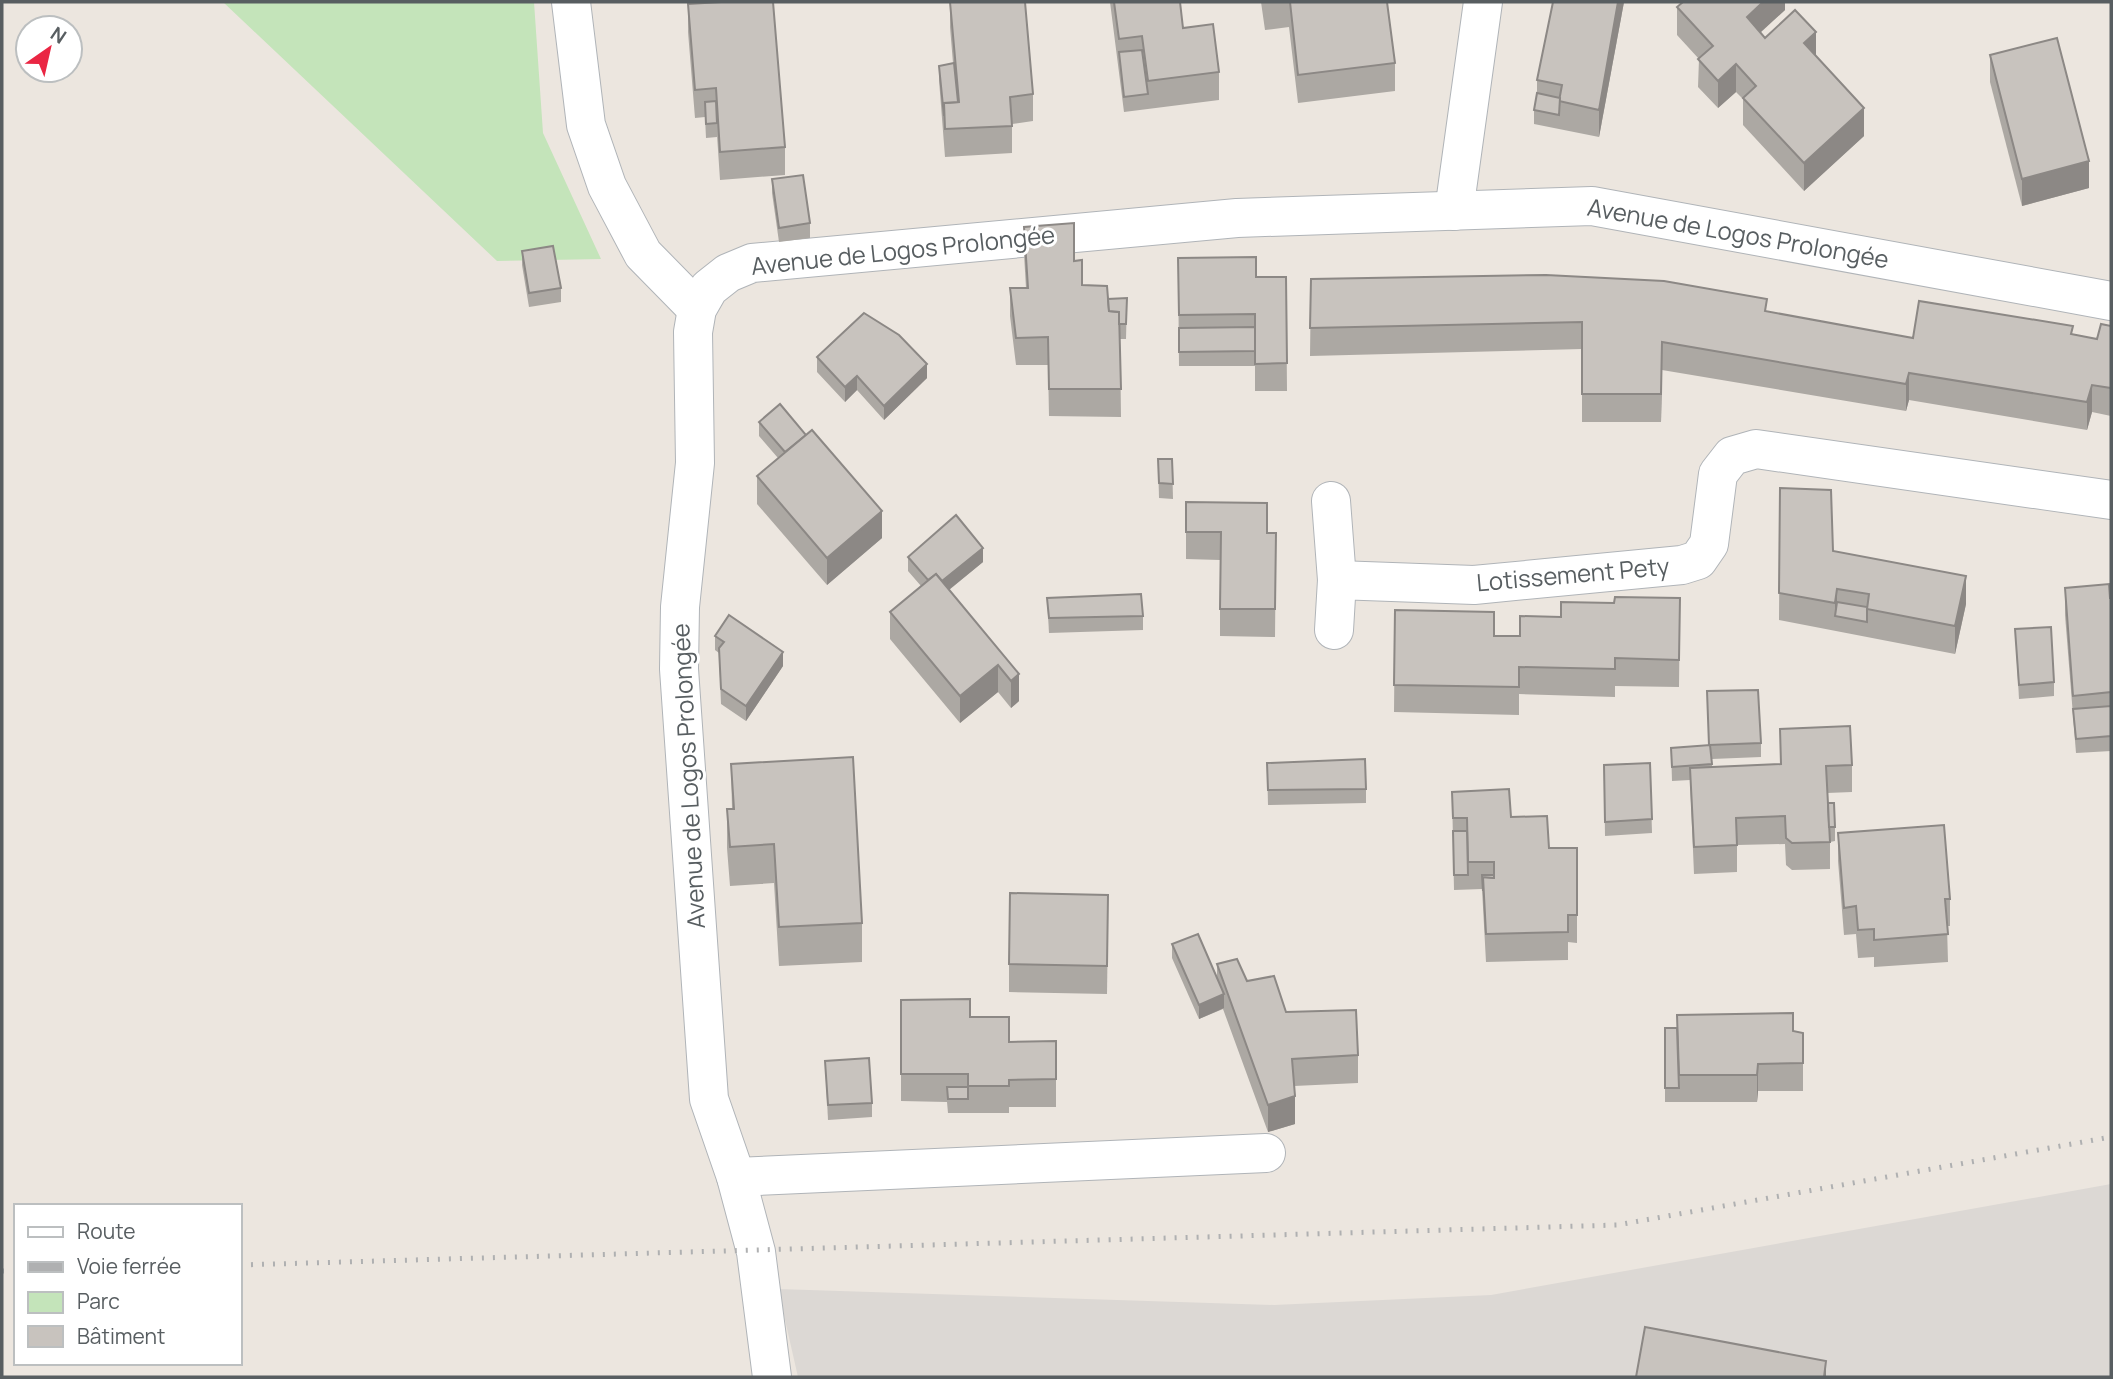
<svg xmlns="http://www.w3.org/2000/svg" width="2113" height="1379" font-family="Manrope,sans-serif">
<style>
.industrial{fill:#dcd8d4}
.green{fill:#c4e4ba}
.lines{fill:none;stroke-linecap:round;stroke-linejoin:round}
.minor-casing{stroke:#b0b4b8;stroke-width:40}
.minor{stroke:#fff;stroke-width:38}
.rail{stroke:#afb0b1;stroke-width:5;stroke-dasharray:2 9;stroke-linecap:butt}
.wall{fill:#aca8a3}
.shaded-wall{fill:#8c8885}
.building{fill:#c8c3be;stroke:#8c8885;stroke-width:2}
.labels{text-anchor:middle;stroke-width:6;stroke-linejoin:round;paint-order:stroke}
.street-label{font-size:24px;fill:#585e61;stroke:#fff}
</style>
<rect width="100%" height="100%" fill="#ece6df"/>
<!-- industrial -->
<path class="industrial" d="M2111 1184V1377H798L778 1289 1274 1305 1491 1295Z"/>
<!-- green -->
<path class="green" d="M223 2H534L543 133 601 259 497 261Z"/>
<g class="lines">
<defs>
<g id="minor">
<path d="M571 2 586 125 607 186 643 254 697 309"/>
<path d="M1454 211 1483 2"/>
<path d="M1331 501 1337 580"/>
<path d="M1334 630 1337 580 1474 585 1682 565 1698 560 1709 544 1718 474 1732 456 1756 449 2111 500"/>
<path d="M736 1177 1266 1153"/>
<path d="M772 1377 756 1252 736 1177 709 1099 679 669 680 607 695 463 693 332 697 309 709 288 728 273 752 263 1237 218 1592 206 2111 301"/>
</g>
</defs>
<!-- minor casing -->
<use href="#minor" class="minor-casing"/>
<!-- minor -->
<use href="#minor" class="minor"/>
<!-- rail -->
<g class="rail">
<path d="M240 1265 1617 1225 2111 1137"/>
<path d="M2 1271H16"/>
</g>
</g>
<!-- wall -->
<g class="wall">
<path d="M950 2 1033 94V121L1012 124V153L945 157 939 80V66L953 63 950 27Z"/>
<path d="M1110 2H1180L1183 28 1219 72V100L1124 112Z"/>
<path d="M1261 2H1387L1395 63V91L1298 103 1289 27 1265 30Z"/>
<path d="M1624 2 1599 137 1534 124V110L1537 93V80Z"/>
<path d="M1785 2V10L1760 32 1765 38 1816 57 1864 136 1804 191 1743 125V99L1736 92 1718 108 1698 87 1699 59 1677 35V7Z"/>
<path d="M688 4 785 147V175L720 180 717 135V137L706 138 705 117 695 118 688 32Z"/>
<path d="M1990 55 2089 188 2022 206 1990 82Z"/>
<path d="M772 179 810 223V238L779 242 772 193Z"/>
<path d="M1024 227 1074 261 1082 285 1108 299 1127 298 1126 339H1120L1121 417 1049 416 1048 365H1016L1010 316V288H1026L1024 254Z"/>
<path d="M522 251 561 288V302L529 307 522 265Z"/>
<path d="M1178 258 1256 277H1286L1287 391H1255V365V366H1179Z"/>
<path d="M1311 279 1767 312 1913 338 2073 334 2097 339 2111 326V416L2092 412 2087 430 1909 400 1906 411 1662 370 1661 422H1582V349L1310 356Z"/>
<path d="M817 357 927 378 884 420 857 390 845 402 817 372Z"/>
<path d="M759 422 882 538 827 585 757 504V476L778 458 759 436Z"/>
<path d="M1158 459H1172L1173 499 1159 498Z"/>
<path d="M1780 488 1833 551 1966 604 1955 654 1779 620Z"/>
<path d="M1186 502 1267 533H1276L1275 637 1220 636V560L1186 559Z"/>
<path d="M908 557 983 562 949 590 1019 674V701L1011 708 998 692 960 723 890 639V612L921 586 908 571Z"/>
<path d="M2065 588 2111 598V751L2076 753 2065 615Z"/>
<path d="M1047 598 1143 616V630L1049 633Z"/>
<path d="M1680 598 1679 687 1615 686V697L1519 694V715L1394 712 1395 610 1494 636H1520L1561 617 1614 603Z"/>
<path d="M2015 629 2054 682V696L2019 699Z"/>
<path d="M715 636 783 666 746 721 721 704 719 653 715 650Z"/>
<path d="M1780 729 1852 765V792L1827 793 1828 803 1835 827V841L1830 842V869L1792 870 1786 865 1785 844 1737 845V872L1694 874 1690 780 1672 781 1671 748 1709 745 1761 743V757L1712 759V767L1780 764Z"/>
<path d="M1267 763 1366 789V803L1268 805Z"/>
<path d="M1650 763 1652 833 1605 836 1604 765Z"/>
<path d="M731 764 862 923V962L779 966 774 883 730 886 727 848V809H732Z"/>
<path d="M1452 792 1511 817 1549 848H1577V943L1568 942V960L1486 962 1482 889 1454 890Z"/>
<path d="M1838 833 1950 899V926H1947L1948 962 1874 967V957L1858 958 1856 934 1844 935 1838 861Z"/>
<path d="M1108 922 1107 994 1009 992V964Z"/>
<path d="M1172 944 1217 979V964L1247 981 1286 1012 1358 1055V1083L1294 1086 1295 1124 1268 1132 1223 1009 1199 1019 1172 958Z"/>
<path d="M901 1000 970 1017 1009 1042 1056 1041V1107H1009V1113H948L947 1102 901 1101Z"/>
<path d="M1665 1028 1793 1031 1803 1033V1091H1758L1757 1102H1665Z"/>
<path d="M825 1061 872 1103V1117L828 1120Z"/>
</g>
<!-- shaded-wall -->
<g class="shaded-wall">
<path d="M1618 2H1624L1599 137V110Z"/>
<path d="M1763 2H1785V10L1747 45V17Z"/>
<path d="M1816 32V60L1804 43Z"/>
<path d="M1736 64V92L1718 108V81Z"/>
<path d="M1864 108V136L1804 191V163Z"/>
<path d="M2089 161V188L2022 206V179Z"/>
<path d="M1662 342V370L1661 422V394Z"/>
<path d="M927 364V378L884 420V406Z"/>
<path d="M1909 373V400L1906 411V384Z"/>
<path d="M857 376V390L845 402V387Z"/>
<path d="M2092 385V412L2087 430V402Z"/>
<path d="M882 511V538L827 585V558Z"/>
<path d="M983 548V562L934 602V588Z"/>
<path d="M1966 576V604L1955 654V626Z"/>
<path d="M1837 589V616H1835V603Z"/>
<path d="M783 652V666L746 721V706Z"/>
<path d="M998 665V692L960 723V696Z"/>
<path d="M1019 674V701L1011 708V681Z"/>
<path d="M1224 994V1008L1199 1019V1005Z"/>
<path d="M1758 1064V1091L1757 1102V1075Z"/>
<path d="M1295 1096V1124L1268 1132V1105Z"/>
<path d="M1826 1361V1377H1824Z"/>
</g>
<!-- building -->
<g class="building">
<path d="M721 2H773L785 147 720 152 716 88 695 90 688 4Z"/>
<path d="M950 2H1025L1033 94 1010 97 1012 126 945 129 944 103 959 102Z"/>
<path d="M1114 2H1180L1183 28 1213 24 1219 72 1148 81 1142 36 1119 39Z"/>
<path d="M1290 2H1387L1395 63 1298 75Z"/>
<path d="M1553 2H1618L1599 110 1559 101 1562 85 1537 80Z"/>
<path d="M1683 2H1763L1747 17 1765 38 1795 10 1816 32 1804 43 1864 108 1804 163 1743 98 1756 86 1736 64 1718 81 1698 59 1713 46 1677 7Z"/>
<path d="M2057 38 2089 161 2022 179 1990 55Z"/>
<path d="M1142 50 1148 94 1124 97 1119 52Z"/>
<path d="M954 63 958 102 944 103V116L939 66Z"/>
<path d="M1537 93 1560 98 1559 115 1534 110Z"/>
<path d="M716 101 717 123 706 124 705 102Z"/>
<path d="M803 175 810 223 779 228 772 179Z"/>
<path d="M1074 223V261L1082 260V285L1107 286 1109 311 1119 312 1121 389H1049L1048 337 1016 338 1010 288H1028L1024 227Z"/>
<path d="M553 246 561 288 529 293 522 251Z"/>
<path d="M1256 257V277H1286L1287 363 1255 364V314L1179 315 1178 258Z"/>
<path d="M1546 275 1664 281 1767 299 1765 311 1913 338 1919 301 2073 326 2071 334 2097 339 2101 324 2111 326V388L2092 385 2087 402 1909 373 1906 384 1662 342 1661 394H1582V322L1310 328 1311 279Z"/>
<path d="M1127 298 1126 324H1119V312L1109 311 1108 299Z"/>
<path d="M864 313 899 335 927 364 884 406 857 376 845 387 817 357Z"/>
<path d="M1255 327V351L1179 352V328Z"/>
<path d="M780 404 806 435 785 452 759 422Z"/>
<path d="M812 430 882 511 827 558 757 476Z"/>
<path d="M1158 459H1172L1173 484 1159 483Z"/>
<path d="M1780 488 1831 490 1833 551 1966 576 1955 626 1867 609 1869 594 1837 589 1835 603 1779 593Z"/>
<path d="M1186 502 1267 503V533H1276L1275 609H1220L1221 532H1186Z"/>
<path d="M956 515 983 548 942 581 936 574 928 580 908 557Z"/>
<path d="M936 574 1019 674 1011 681 998 665 960 696 890 612Z"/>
<path d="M2109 584 2110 598H2111V692L2073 696 2065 588Z"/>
<path d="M1141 594 1143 616 1049 618 1047 598Z"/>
<path d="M1615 597 1680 598 1679 660 1615 658V669L1519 667V687L1394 685 1395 610 1494 612V636H1520V616L1561 617V602L1614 603Z"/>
<path d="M1837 602 1867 607V622L1835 616Z"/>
<path d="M729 615 783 652 746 706 721 689 719 648 724 642 715 636Z"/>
<path d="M2051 627 2054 682 2019 685 2015 629Z"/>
<path d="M1758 690 1761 743 1709 745 1707 691Z"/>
<path d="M2111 706V736L2076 739 2073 709Z"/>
<path d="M1850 726 1852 765 1826 766 1830 842 1792 843 1786 838 1785 816 1736 818 1737 845 1694 847 1690 768 1781 764 1780 729Z"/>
<path d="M1710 745 1712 764 1672 767 1671 748Z"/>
<path d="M853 757 862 923 779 927 774 844 730 847 727 809H734L731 764Z"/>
<path d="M1365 759 1366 789 1268 790 1267 763Z"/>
<path d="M1650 763 1652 819 1605 822 1604 765Z"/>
<path d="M1509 789 1511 817 1547 816 1549 848H1577V915H1568V932L1486 934 1483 877 1494 878V862H1468L1467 818H1453L1452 792Z"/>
<path d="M1828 803H1834L1835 827H1829Z"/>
<path d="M1944 825 1950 899H1945L1948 934 1874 940V929L1858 930 1856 906 1844 908 1838 833Z"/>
<path d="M1453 831H1467L1468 875H1454Z"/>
<path d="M1482 875H1494V878L1483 877V891Z"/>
<path d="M1010 893 1108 895 1107 966 1009 964Z"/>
<path d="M1198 934 1224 994 1199 1005 1172 944Z"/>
<path d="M1237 959 1247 981 1274 976 1286 1012 1356 1010 1358 1055 1292 1059 1295 1096 1268 1105 1217 964Z"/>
<path d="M970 999V1017H1009V1042L1056 1041V1079L1009 1080V1086H968V1074H901V1000Z"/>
<path d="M1793 1013V1031L1803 1033V1063L1758 1064 1757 1075H1679L1677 1015Z"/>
<path d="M1665 1028H1677L1679 1088H1665Z"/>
<path d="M869 1058 872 1103 828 1105 825 1061Z"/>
<path d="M947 1087H968V1099H948Z"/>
<path d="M1645 1327 1826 1361 1824 1377H1636Z"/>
</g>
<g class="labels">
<!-- street labels -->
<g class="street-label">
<text transform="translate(1738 234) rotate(10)" y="8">Avenue de Logos Prolongée</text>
<text transform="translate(903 251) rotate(-6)" y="8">Avenue de Logos Prolongée</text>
<text transform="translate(1573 575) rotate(-5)" y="8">Lotissement Pety</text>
<text transform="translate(689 776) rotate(-93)" y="8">Avenue de Logos Prolongée</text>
</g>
</g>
<!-- border -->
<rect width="2113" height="1379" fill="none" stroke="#585e61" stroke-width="7"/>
<!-- legend -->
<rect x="14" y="1204" width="228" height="161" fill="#ffffff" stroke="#bcbfc0" stroke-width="2"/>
<rect x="28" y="1227" width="35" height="10" fill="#ffffff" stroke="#bcbfc0" stroke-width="2"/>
<text x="77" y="1239" font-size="21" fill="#585e61">Route</text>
<rect x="28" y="1262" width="35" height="10" fill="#afb0b1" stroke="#bcbfc0" stroke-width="2"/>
<text x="77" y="1274" font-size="21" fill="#585e61">Voie ferrée</text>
<rect x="28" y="1292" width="35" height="21" fill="#c4e4ba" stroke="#bcbfc0" stroke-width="2"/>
<text x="77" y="1309" font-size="21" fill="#585e61">Parc</text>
<rect x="28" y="1326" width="35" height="21" fill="#c8c3be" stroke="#bcbfc0" stroke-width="2"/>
<text x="77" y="1344" font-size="21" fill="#585e61">Bâtiment</text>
<!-- north arrow -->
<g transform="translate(49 49) rotate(34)"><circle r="33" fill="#ffffff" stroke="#bcbfc0" stroke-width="2"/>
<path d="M0-5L12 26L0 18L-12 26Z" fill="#ea2643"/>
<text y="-10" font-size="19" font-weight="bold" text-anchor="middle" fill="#585e61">N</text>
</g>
</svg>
